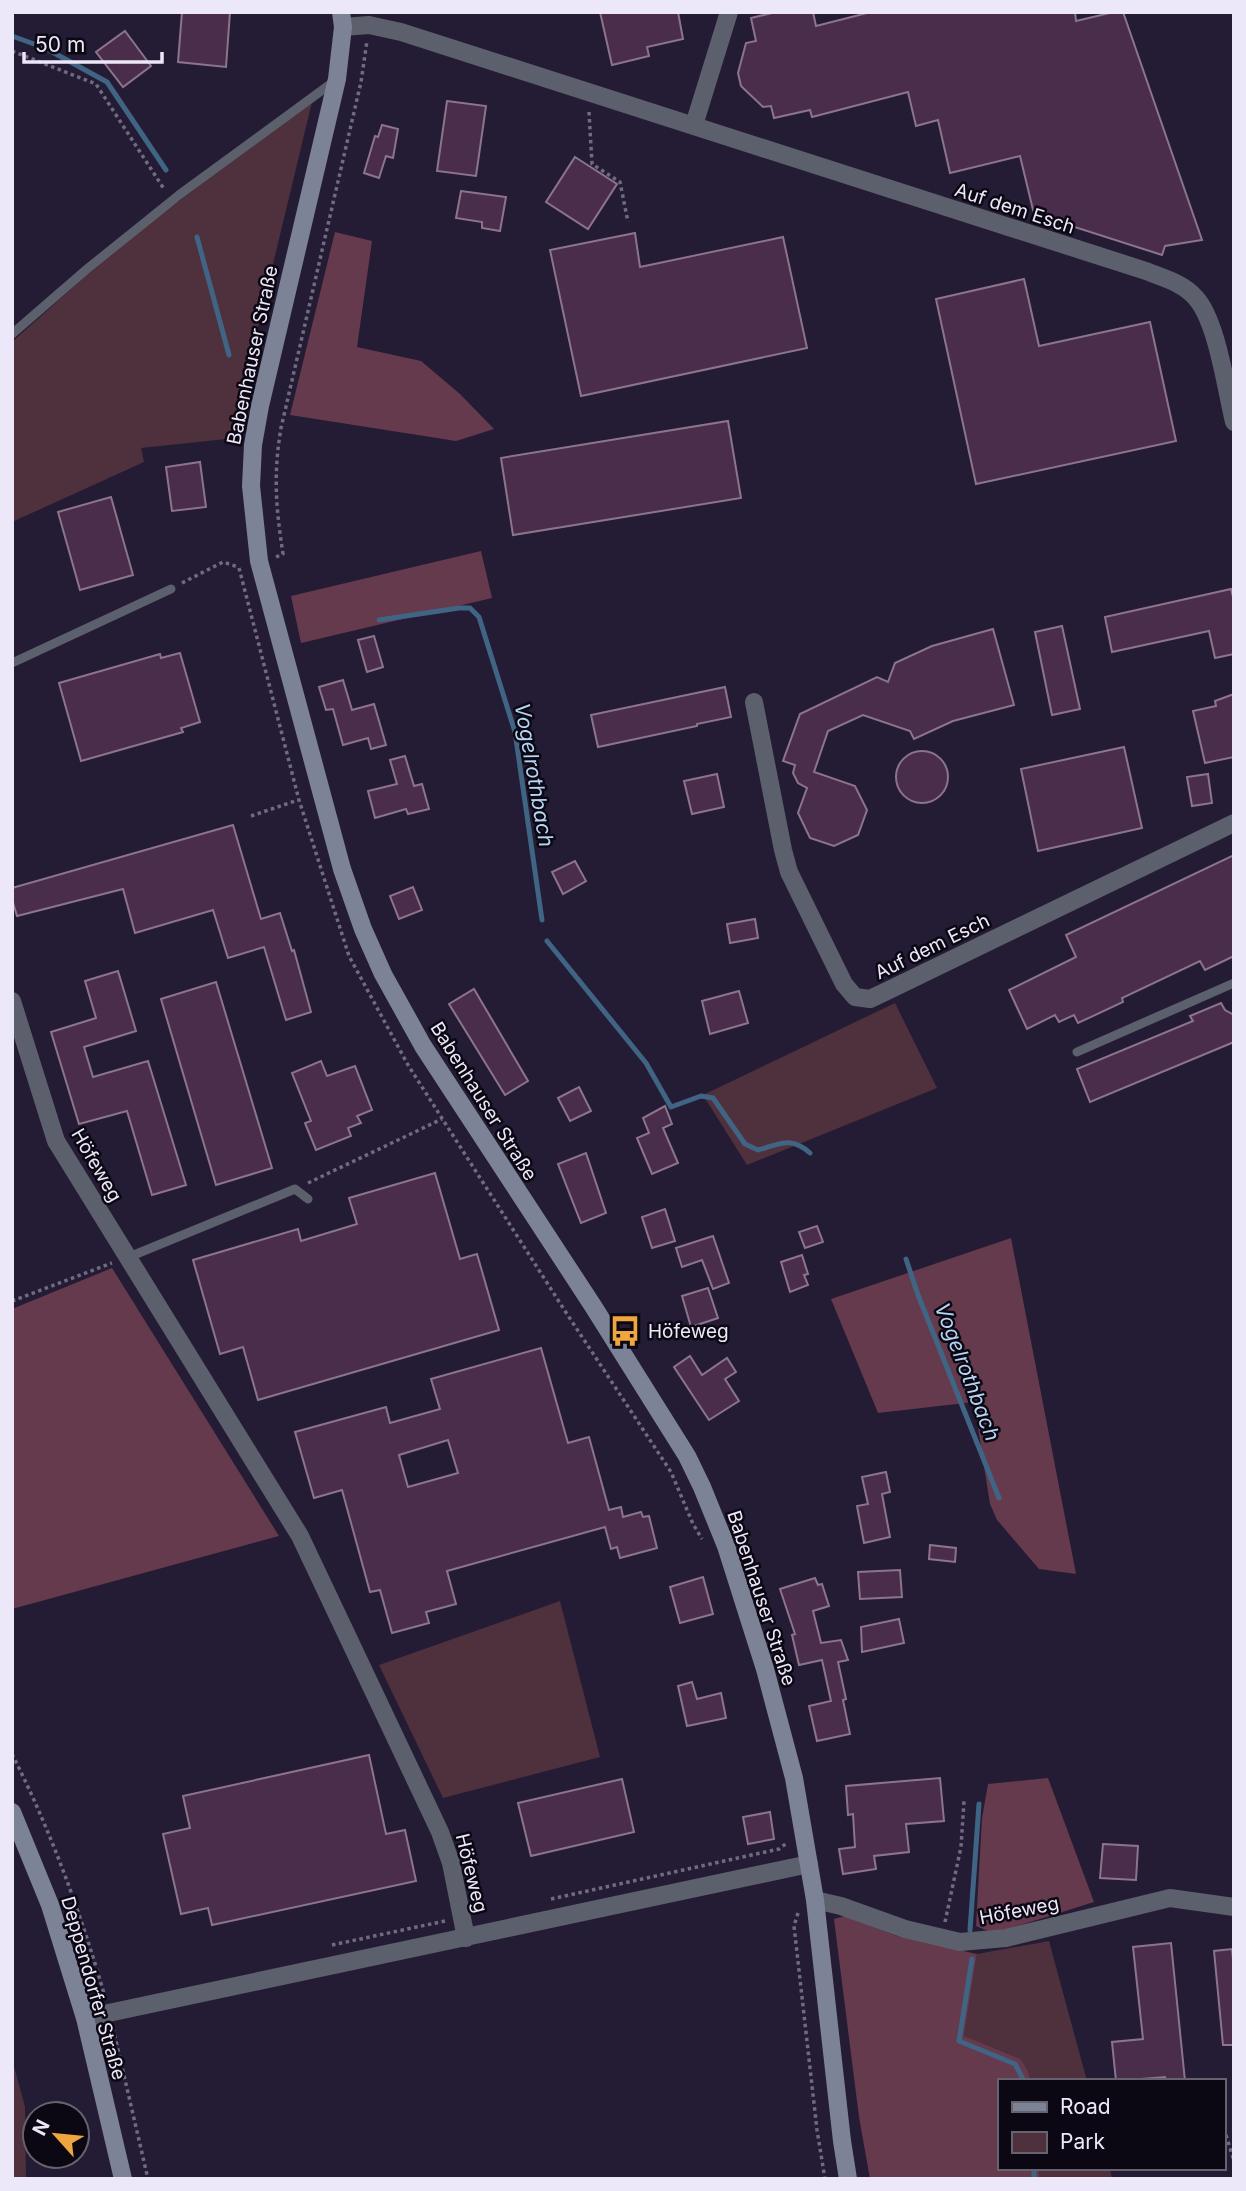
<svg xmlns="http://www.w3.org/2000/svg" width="1246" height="2191" font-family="Inter,sans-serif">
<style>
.green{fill:#4f303d}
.forest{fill:#653a4d}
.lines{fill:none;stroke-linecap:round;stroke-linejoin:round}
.stream{stroke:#406484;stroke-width:5}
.building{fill:#4a2c4b;stroke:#8c748d;stroke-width:2;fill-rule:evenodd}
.path{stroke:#716a80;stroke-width:3.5;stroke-dasharray:3.5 3.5;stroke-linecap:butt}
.lane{stroke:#5c5f6c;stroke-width:9}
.street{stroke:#5c5f6c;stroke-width:18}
.secondary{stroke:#7d8397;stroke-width:18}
.labels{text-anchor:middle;stroke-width:5;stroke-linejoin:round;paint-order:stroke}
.street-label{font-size:19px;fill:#ede8f9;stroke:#0c0813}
.poi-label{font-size:19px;fill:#ede8f9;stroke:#0c0813;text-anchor:start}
.water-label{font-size:21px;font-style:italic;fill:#b3d6f5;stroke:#0c0813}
</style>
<rect width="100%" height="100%" fill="#241c34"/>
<!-- green -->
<g class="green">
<path d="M312 102 247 372 236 438 141 448 144 462 12 522V342L88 274 163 213Z"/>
<path d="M895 1003 937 1088 747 1165 703 1095Z"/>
<path d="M560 1601 600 1757 443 1798 379 1665Z"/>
<path d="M1049 1941 1087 2081H1031L1028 2071 964 2036 977 1954Z"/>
<path d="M12 2059 25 2107 26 2179H12Z"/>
<path d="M1039 2168H1110L1112 2179H1040Z"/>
</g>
<!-- forest -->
<g class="forest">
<path d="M335 232 372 241 357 347 421 361 460 394 494 429 456 441 290 415Z"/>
<path d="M481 551 492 598 301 643 291 596Z"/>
<path d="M1011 1238 1076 1574 1039 1569 997 1520 990 1504 974 1402 878 1413 831 1299Z"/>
<path d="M112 1268 279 1536 12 1609V1309Z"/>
<path d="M1048 1778 1094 1902 1008 1929 988 1931 976 1926 982 1818 988 1784Z"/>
<path d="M845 1916 897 1936 977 1954 964 2036 1020 2059 1028 2071 1031 2081H999V2168H1039L1040 2179H870L859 2117 834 1919Z"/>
</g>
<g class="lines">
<!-- stream -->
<g class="stream">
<path d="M12 36 45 48 107 82 166 170"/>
<path d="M197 237 229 355"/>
<path d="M379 620 459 608H470L479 617 515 732 542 920"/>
<path d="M547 941 646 1063 671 1107 701 1096 713 1098 745 1144 758 1150C780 1144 791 1136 810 1153"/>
<path d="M906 1259 918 1295 999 1498"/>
<path d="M970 1930 979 1804"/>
<path d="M972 1959 959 2041 1015 2064 1024 2081"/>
<path d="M1034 2168V2179"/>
</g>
</g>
<!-- building -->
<g class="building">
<path d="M182 12H230L226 67 178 62Z"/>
<path d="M600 12H678L683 39 647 47 649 56 612 65Z"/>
<path d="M776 12H813L816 26 871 12H1075L1076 21 1114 12H1123L1202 240 1165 246 1162 255 1034 214 1020 156 950 173 938 120 916 126 908 92 812 117 810 110 774 118 771 106 763 107 741 86 738 73 746 43 756 41 751 18Z"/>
<path d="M125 31 151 66 123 87 96 52Z"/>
<path d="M447 101 486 106 476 176 437 171Z"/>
<path d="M382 125 398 129 393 158 386 156 379 178 364 173 375 136 378 137Z"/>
<path d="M575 157 617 184 588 229 546 202Z"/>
<path d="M461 191 506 197 500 231 482 228V222L456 218Z"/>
<path d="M635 233 640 267 783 237 807 348 581 396 550 250Z"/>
<path d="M1024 279 1039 346 1150 322 1176 441 976 484 936 299Z"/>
<path d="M728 421 741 498 513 535 501 458Z"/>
<path d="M200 462 206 507 172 511 166 467Z"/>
<path d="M111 497 133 575 80 590 58 512Z"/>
<path d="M1231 589 1234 601V654L1215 658 1209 631 1112 652 1105 617Z"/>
<path d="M1062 626 1080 709 1052 715 1035 632Z"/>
<path d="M993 629 1014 705 953 721 914 739 910 731 863 715 828 731 814 772 855 786 867 810 858 835 834 846 810 838 798 813 807 788 798 783 793 773 795 765 783 761 800 714 877 677 888 682 895 663 932 646Z"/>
<path d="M374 636 383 667 367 672 358 640Z"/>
<path d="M180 653 200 722 181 728 183 732 81 761 59 683 160 654 161 658Z"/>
<path d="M343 680 352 710 374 704 386 745 371 749 368 738 343 745 333 709 326 710 319 687Z"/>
<path d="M725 687 731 717 697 724V726L598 747 591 715Z"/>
<path d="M1234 694V757L1205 763 1193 711 1216 706 1215 701Z"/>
<path d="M1124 747 1142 828 1038 851 1021 769Z"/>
<circle cx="922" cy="777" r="26"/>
<path d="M405 756 414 786 422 784 429 809 408 814 406 809 375 818 368 791 397 784 390 760Z"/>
<path d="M717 774 724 807 692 814 684 781Z"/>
<path d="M1208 774 1212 803 1192 806 1187 777Z"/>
<path d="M233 825 261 919 280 913 292 951 294 950 311 1012 286 1020 264 947 228 958 213 910 135 933 123 889 17 916 12 899V888Z"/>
<path d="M1234 855V956L1205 970 1200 961 1122 998 1123 1002 1078 1023 1074 1015 1059 1022 1055 1015 1027 1029 1009 990 1076 957 1066 935Z"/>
<path d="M575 861 586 881 563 894 552 872Z"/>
<path d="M413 887 422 910 399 919 390 896Z"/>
<path d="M755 919 758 938 730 943 727 924Z"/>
<path d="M118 971 136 1031 84 1047 93 1077 148 1061 186 1185 152 1195 127 1111 79 1124 51 1032 96 1018 85 981Z"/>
<path d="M216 982 272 1168 216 1185 161 999Z"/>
<path d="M474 989 528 1081 505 1095 449 1004Z"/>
<path d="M739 991 748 1023 710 1034 702 1001Z"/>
<path d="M1221 1003 1225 1010 1234 1015V1042L1090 1102 1077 1069 1193 1021 1190 1016Z"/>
<path d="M321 1061 327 1076 355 1066 372 1110 357 1116 361 1123 348 1128 351 1136 316 1150 305 1123 311 1121 292 1073Z"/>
<path d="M579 1087 591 1111 570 1121 558 1098Z"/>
<path d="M665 1106 672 1124 663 1128 678 1163 652 1174 637 1138 649 1133 643 1118Z"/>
<path d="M586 1153 606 1213 581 1223 558 1164Z"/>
<path d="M435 1173 460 1259 477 1254 499 1330 258 1400 243 1347 220 1354 193 1260 298 1229 301 1241 357 1224 349 1198Z"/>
<path d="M665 1209 675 1241 652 1248 642 1217Z"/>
<path d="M817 1226 823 1242 805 1248 799 1232Z"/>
<path d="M713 1236 729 1283 713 1289 702 1260 682 1267 676 1248Z"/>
<path d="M802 1255 808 1274 804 1275 808 1285 790 1292 781 1262Z"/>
<path d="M708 1288 718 1318 691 1327 682 1296Z"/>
<path d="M541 1348 568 1443 589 1437 609 1510 621 1507 623 1517 641 1512 643 1517 649 1516 657 1548 620 1558 617 1547 611 1549 605 1527 447 1571 456 1604 426 1612 429 1623 392 1633 380 1590 370 1592 342 1490 314 1498 295 1432 386 1407 390 1423 440 1409 431 1379ZM448 1440 458 1473 408 1487 399 1455Z"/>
<path d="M690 1356 702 1375 727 1358 736 1372 725 1379 739 1401 709 1420 674 1367Z"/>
<path d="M886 1472 890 1492 882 1494 890 1537 864 1543 857 1506 868 1504 862 1477Z"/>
<path d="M930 1545 956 1548 955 1562 929 1559Z"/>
<path d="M900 1570 902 1597 860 1599 858 1572Z"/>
<path d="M703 1577 713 1614 680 1623 670 1587Z"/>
<path d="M815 1578 818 1585 822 1584 829 1606 813 1611 821 1643 841 1640 848 1660 838 1662 846 1699 843 1700 850 1734 817 1741 809 1706 831 1701 822 1660 799 1665 792 1635 795 1634 780 1589Z"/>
<path d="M899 1619 904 1643 862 1652 861 1627Z"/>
<path d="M692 1682 697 1699 721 1693 726 1718 687 1726 678 1686Z"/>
<path d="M369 1755 386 1834 405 1830 416 1881 212 1925 208 1908 181 1914 163 1834 190 1828 183 1796Z"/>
<path d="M940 1778 944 1821 906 1824 909 1852 874 1856 876 1869 843 1874 839 1849 855 1847 853 1814 848 1815 846 1786Z"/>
<path d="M622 1779 634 1832 531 1856 518 1803Z"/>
<path d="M770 1812 774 1839 748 1844 743 1817Z"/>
<path d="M1103 1844 1138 1846 1136 1880 1100 1878Z"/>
<path d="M1171 1943 1185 2081H1166L1165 2077 1116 2081 1112 2042 1143 2039 1133 1947Z"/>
<path d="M1232 1949 1234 1970V2045H1223L1214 1951Z"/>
</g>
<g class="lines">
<!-- path -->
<g class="path">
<path d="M12 51 96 84 164 189"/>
<path d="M589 112 592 164 620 182 628 222"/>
<path d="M276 557 283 554C276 508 273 475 281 428L361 82 367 41"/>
<path d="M239 568 299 800 349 956 408 1065 565 1311 671 1472 693 1524 702 1539"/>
<path d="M182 583 223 562 238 567"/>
<path d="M251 816 298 800"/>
<path d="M308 1183 442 1119"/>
<path d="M12 1301 112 1263"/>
<path d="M12 1754C51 1831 81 1914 105 1997"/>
<path d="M551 1899 779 1849 788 1842"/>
<path d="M798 1913 794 1926 817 2130 825 2179"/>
<path d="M945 1922 961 1847 964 1801"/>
<path d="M332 1945 445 1921"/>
<path d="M113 2028 148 2179"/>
<path d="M1226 2135 1234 2161"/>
</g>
<!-- lane -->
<g class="lane">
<path d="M12 334 87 269 179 195 336 80"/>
<path d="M12 663 171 589"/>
<path d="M1077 1052 1234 983"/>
<path d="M129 1257 295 1189 308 1199"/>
</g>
<!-- street -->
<g class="street">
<path d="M343 27 369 25 401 32 1146 271C1163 278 1183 283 1195 297 1217 320 1226 389 1234 422"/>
<path d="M694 125 729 12"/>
<path d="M754 702 783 850 789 872 844 984 855 997 870 999 889 990 1234 823"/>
<path d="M12 1001 56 1141 300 1536 440 1832 451 1863 466 1938"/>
<path d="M815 1900 841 1906 905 1929 960 1942 1006 1938 1170 1898 1234 1907"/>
<path d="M85 2018 809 1864"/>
</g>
<!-- secondary -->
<g class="secondary">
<path d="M341 12 343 27 337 79 260 406 253 445 251 486 259 561 342 869 363 929 383 974 423 1046 593 1306 687 1456 702 1487 726 1546 765 1669 794 1778 815 1900 842 2141 848 2179"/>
<path d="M12 1812 50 1905 85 2018 123 2179"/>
</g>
</g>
<!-- icons -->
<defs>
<symbol id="bus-bare" viewBox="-9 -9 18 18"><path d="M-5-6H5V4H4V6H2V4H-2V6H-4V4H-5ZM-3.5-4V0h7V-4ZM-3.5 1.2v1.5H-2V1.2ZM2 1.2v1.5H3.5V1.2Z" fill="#f0a63f" stroke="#0c0813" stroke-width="2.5" paint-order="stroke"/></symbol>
</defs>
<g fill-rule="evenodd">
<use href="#bus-bare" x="603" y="1309" width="44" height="44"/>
</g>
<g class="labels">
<!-- street labels -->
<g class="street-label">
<text transform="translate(1015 208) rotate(18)" y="7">Auf dem Esch</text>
<text transform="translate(252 355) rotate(-78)" y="7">Babenhauser Straße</text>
<text transform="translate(932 946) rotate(-26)" y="7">Auf dem Esch</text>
<text transform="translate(484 1101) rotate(58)" y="7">Babenhauser Straße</text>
<text transform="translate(97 1165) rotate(60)" y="7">Höfeweg</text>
<text transform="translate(762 1598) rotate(72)" y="7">Babenhauser Straße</text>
<text transform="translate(472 1873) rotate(76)" y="7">Höfeweg</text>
<text transform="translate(1019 1910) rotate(-11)" y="7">Höfeweg</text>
<text transform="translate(94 1988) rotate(74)" y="7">Deppendorfer Straße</text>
</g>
<!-- poi labels -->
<g class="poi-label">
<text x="648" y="1338">Höfeweg</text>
</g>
<!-- water labels -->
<g class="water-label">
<text transform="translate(534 775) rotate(80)" y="7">Vogelrothbach</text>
<text transform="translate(967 1372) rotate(69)" y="7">Vogelrothbach</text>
</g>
</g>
<!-- border -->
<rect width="1246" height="2191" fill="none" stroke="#ede8f9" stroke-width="28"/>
<!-- legend -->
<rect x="998" y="2079" width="228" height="91" fill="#0c0813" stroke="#66626f" stroke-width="2"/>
<rect x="1012" y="2102" width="35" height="10" fill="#7d8397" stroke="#66626f" stroke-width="2"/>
<text x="1060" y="2114" font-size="21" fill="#ede8f9">Road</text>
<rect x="1012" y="2132" width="35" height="21" fill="#4f303d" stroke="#66626f" stroke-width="2"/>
<text x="1060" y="2149" font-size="21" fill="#ede8f9">Park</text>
<!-- north arrow -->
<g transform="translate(56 2135) rotate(297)"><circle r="33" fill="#0c0813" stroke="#66626f" stroke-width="2"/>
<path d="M0-5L12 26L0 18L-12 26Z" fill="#f0a63f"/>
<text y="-10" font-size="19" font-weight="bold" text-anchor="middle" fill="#ede8f9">N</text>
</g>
<!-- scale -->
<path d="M24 52v10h138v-10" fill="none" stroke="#ede8f9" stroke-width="3.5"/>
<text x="35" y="52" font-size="21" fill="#ede8f9" stroke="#0c0813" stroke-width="5" paint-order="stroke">50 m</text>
</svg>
